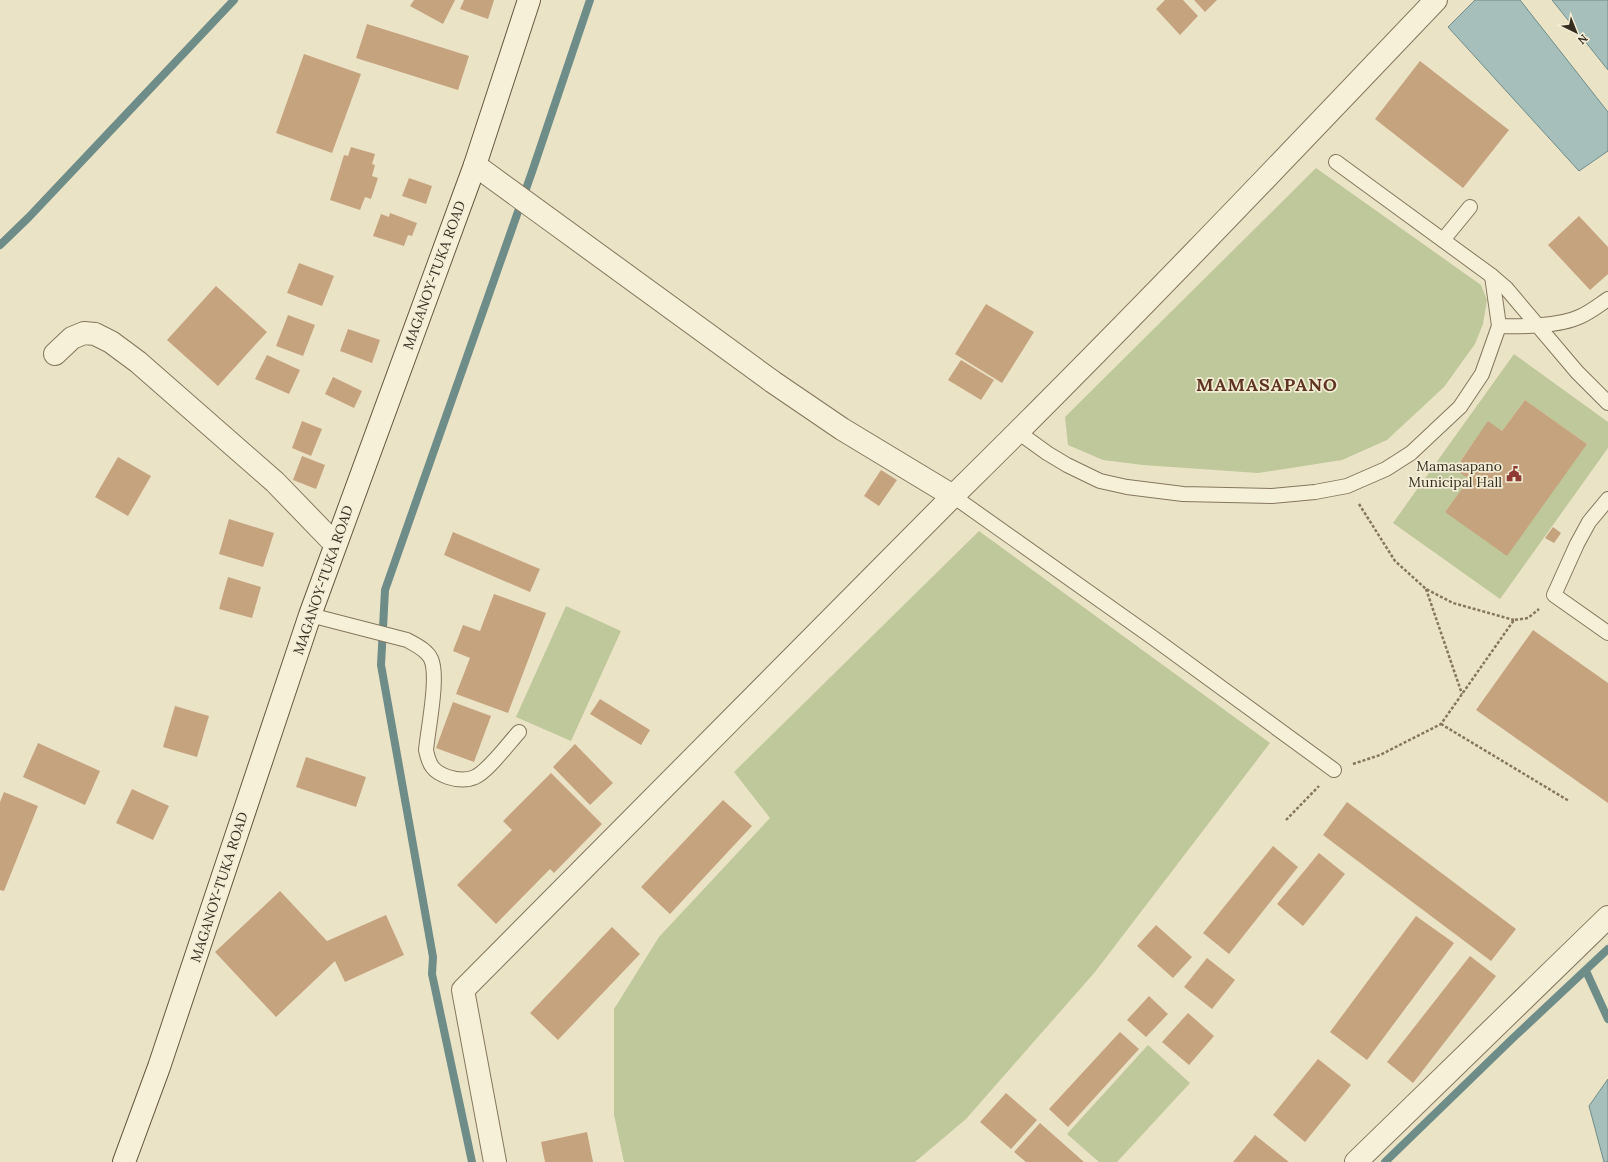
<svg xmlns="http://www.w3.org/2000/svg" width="1608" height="1162" font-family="Lora,serif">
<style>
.green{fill:#bec89b;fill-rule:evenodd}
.water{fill:#a7bfba;stroke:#6e8c88}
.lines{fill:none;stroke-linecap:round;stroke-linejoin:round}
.stream{stroke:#6e8c88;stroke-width:8}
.building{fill:#c6a37f}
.lane-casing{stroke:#85765d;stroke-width:16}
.street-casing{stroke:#85765d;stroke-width:24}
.secondary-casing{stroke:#675740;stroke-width:24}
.path{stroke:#85765d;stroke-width:2.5;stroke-dasharray:3 2;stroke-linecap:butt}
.lane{stroke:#f6f0d9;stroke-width:14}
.street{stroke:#f6f0d9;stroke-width:22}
.secondary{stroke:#f6f0d9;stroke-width:22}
.labels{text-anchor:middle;stroke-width:3.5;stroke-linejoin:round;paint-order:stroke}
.street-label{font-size:14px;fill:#362d20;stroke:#f3edd5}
.poi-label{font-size:14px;fill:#362d20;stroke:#f3edd5;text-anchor:end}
.district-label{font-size:18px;font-weight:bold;letter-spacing:1px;fill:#5f3522;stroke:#f3edd5}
</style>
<rect width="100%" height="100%" fill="#ebe3c6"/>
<!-- green -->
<g class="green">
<path d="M1316 168 1481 285 1487 300 1483 324 1475 344 1444 387 1387 440 1342 460 1258 473 1143 465 1103 460 1068 445 1065 417Z"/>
<path d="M1514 354 1608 422V448L1500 599 1393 523ZM1525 400 1587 444 1445 512 1469 479 1455 468 1488 422 1502 431Z"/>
<path d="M979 531 1270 743 1095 972 966 1119 915 1162H624L614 1115V1009L659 937 770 818 734 772Z"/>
<path d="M566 606 621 631 571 741 516 717Z"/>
<path d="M1148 1045 1190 1083 1117 1162H1099L1067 1134Z"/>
</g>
<!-- water -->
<g class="water">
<path d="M1475 0H1520L1608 112V151L1579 171 1448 27Z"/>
<path d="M1552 0H1608V70Z"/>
<path d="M1608 1079V1162H1604L1589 1106Z"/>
</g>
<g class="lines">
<!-- stream -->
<g class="stream">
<path d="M0 245 29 217 234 0"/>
<path d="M1586 971 1608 1019"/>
<path d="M472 1162 432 974 433 957 381 665 385 590 533 169 590 0"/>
<path d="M1385 1162 1512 1039 1608 949"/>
</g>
</g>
<!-- building -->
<g class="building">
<path d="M414 0H455L443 24 410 6Z"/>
<path d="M464 0H494L488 19 460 9Z"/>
<path d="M1165 0H1183L1198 16 1180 35 1156 9Z"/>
<path d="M1194 0H1217L1205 12Z"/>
<path d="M367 24 469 56 458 90 356 58Z"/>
<path d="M304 54 361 74 332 153 276 133Z"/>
<path d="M1420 61 1509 130 1463 188 1375 119Z"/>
<path d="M351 147 375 154 372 164 375 165 372 176 378 178 371 199 365 197 360 210 330 200 344 155 348 156Z"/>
<path d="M409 178 432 186 426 204 402 196Z"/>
<path d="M390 213 417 223 412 236 408 235 404 246 373 236 381 214 389 217Z"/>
<path d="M1579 216 1608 247V274L1590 290 1548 245Z"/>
<path d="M299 263 334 276 322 306 287 293Z"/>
<path d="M216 286 267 332 218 386 167 340Z"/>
<path d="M986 304 1034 332 1002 383 955 354Z"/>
<path d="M288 315 315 325 303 356 276 346Z"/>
<path d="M348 329 380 340 372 363 340 351Z"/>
<path d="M267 355 300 370 289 394 255 379Z"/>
<path d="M961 360 994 380 981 400 948 380Z"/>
<path d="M333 377 362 391 354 408 325 394Z"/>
<path d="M1525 400 1587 444 1507 556 1445 512 1469 479 1455 469 1488 421 1502 431Z"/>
<path d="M302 421 322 429 311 456 292 448Z"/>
<path d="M302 456 325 465 316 489 293 480Z"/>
<path d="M118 457 151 476 128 516 95 497Z"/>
<path d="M881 470 897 480 879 506 864 496Z"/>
<path d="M229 519 274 533 263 567 219 554Z"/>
<path d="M1553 527 1561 533 1554 543 1545 538Z"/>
<path d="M453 532 540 569 530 592 444 555Z"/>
<path d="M228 577 261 587 252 618 219 609Z"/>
<path d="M494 594 546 613 508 713 456 694 470 658 453 651 463 625 480 631Z"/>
<path d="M1533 630 1608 683V803L1476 710Z"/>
<path d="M600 699 650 730 641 745 590 714Z"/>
<path d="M453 702 491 716 474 762 436 748Z"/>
<path d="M175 706 209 716 197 757 163 747Z"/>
<path d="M38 743 100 771 85 805 23 777Z"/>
<path d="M575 744 613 783 590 805 553 767Z"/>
<path d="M306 757 366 777 356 807 296 787Z"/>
<path d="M551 773 602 824 554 873 550 869 496 924 457 885 512 830 503 821Z"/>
<path d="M132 789 169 806 153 840 116 823Z"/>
<path d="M4 792 38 806 4 891 0 890V802Z"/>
<path d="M723 800 752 826 670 914 641 887Z"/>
<path d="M1347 802 1516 929 1491 961 1323 835Z"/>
<path d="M1273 846 1298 867 1229 954 1203 933Z"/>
<path d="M1319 853 1345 874 1303 926 1277 904Z"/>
<path d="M280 891 327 941 386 915 404 955 345 982 335 961 276 1017 215 952Z"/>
<path d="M1416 916 1454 943 1367 1060 1330 1032Z"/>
<path d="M1156 925 1192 957 1173 978 1137 946Z"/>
<path d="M612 927 640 954 558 1040 530 1013Z"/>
<path d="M1470 956 1496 976 1413 1083 1387 1062Z"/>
<path d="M1207 958 1235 980 1212 1009 1184 987Z"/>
<path d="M1149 996 1168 1014 1146 1037 1127 1020Z"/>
<path d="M1188 1013 1214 1036 1189 1065 1162 1042Z"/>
<path d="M1120 1032 1139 1049 1068 1127 1049 1109Z"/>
<path d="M1318 1059 1351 1085 1305 1142 1273 1115Z"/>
<path d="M1006 1093 1037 1120 1011 1149 980 1122Z"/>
<path d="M1040 1123 1084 1162H1026L1014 1152Z"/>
<path d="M587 1132 593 1162H545L541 1142Z"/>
<path d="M1255 1135 1289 1162H1233Z"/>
</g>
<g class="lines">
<defs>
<g id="lane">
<path d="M1336 162 1492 276 1506 288 1577 372 1608 403"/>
<path d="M1443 240 1470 207"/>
<path d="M1499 326C1520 327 1560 326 1579 317 1589 313 1599 305 1608 299"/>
<path d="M1018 432 1047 453 1067 465 1100 481 1127 487 1183 494 1272 496 1315 492 1347 486 1386 469 1411 453 1460 407 1482 374 1499 326 1492 276"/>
<path d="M953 496 1152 637 1334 770"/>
<path d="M1608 499 1589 522 1577 544 1554 595 1608 633"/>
<path d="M310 615 407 640C416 645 427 650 431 659 439 676 428 729 426 750 429 765 433 772 448 777 457 780 466 781 475 777 488 771 508 744 519 732"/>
</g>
<g id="street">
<path d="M475 165 773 382 842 429 953 496"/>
<path d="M55 354 72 338 84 333 95 334 111 342 138 362 275 482 335 544"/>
<path d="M495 1162 463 990 953 496C1118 334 1277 167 1436 0"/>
<path d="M1356 1162 1608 917"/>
</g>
<path id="secondary" d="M124 1162 159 1067 310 615 475 165 529 0"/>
</defs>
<!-- lane casing -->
<use href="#lane" class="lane-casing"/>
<!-- street casing -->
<use href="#street" class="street-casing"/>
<!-- secondary casing -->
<use href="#secondary" class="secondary-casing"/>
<!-- path -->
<g class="path">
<path d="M1359 504 1395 561 1426 589 1453 603 1514 620"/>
<path d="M1426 589 1462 694"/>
<path d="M1441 724 1569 801"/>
<path d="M1353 764 1380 755 1441 724 1514 620 1528 618 1539 609"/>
<path d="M1286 820 1319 786"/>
</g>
<!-- lane -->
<use href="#lane" class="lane"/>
<!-- street -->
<use href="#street" class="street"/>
<!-- secondary -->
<use href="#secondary" class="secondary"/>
</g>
<!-- icons -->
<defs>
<symbol id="civic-bare" viewBox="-9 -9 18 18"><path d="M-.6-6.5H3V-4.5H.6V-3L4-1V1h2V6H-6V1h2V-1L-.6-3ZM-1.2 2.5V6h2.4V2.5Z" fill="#8f3a32" stroke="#f3edd5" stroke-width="2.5" paint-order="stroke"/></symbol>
</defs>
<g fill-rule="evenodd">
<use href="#civic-bare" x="1503" y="463" width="22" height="22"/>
</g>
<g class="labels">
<!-- street labels -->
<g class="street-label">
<text transform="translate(434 275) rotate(-70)" y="5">MAGANOY-TUKA ROAD</text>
<text transform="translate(323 580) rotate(-71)" y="5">MAGANOY-TUKA ROAD</text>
<text transform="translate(219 887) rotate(-72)" y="5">MAGANOY-TUKA ROAD</text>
</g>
<!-- poi labels -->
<g class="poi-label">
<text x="1502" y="471">Mamasapano<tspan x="1502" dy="16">Municipal Hall</tspan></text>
</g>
<!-- district labels -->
<g class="district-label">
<text x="1267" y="391">MAMASAPANO</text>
</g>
</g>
<!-- north arrow -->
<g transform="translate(1576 32) rotate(137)" stroke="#f3edd5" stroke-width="3" paint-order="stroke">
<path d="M0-3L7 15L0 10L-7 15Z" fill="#362d20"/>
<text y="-6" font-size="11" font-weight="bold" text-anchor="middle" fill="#362d20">N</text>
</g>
</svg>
